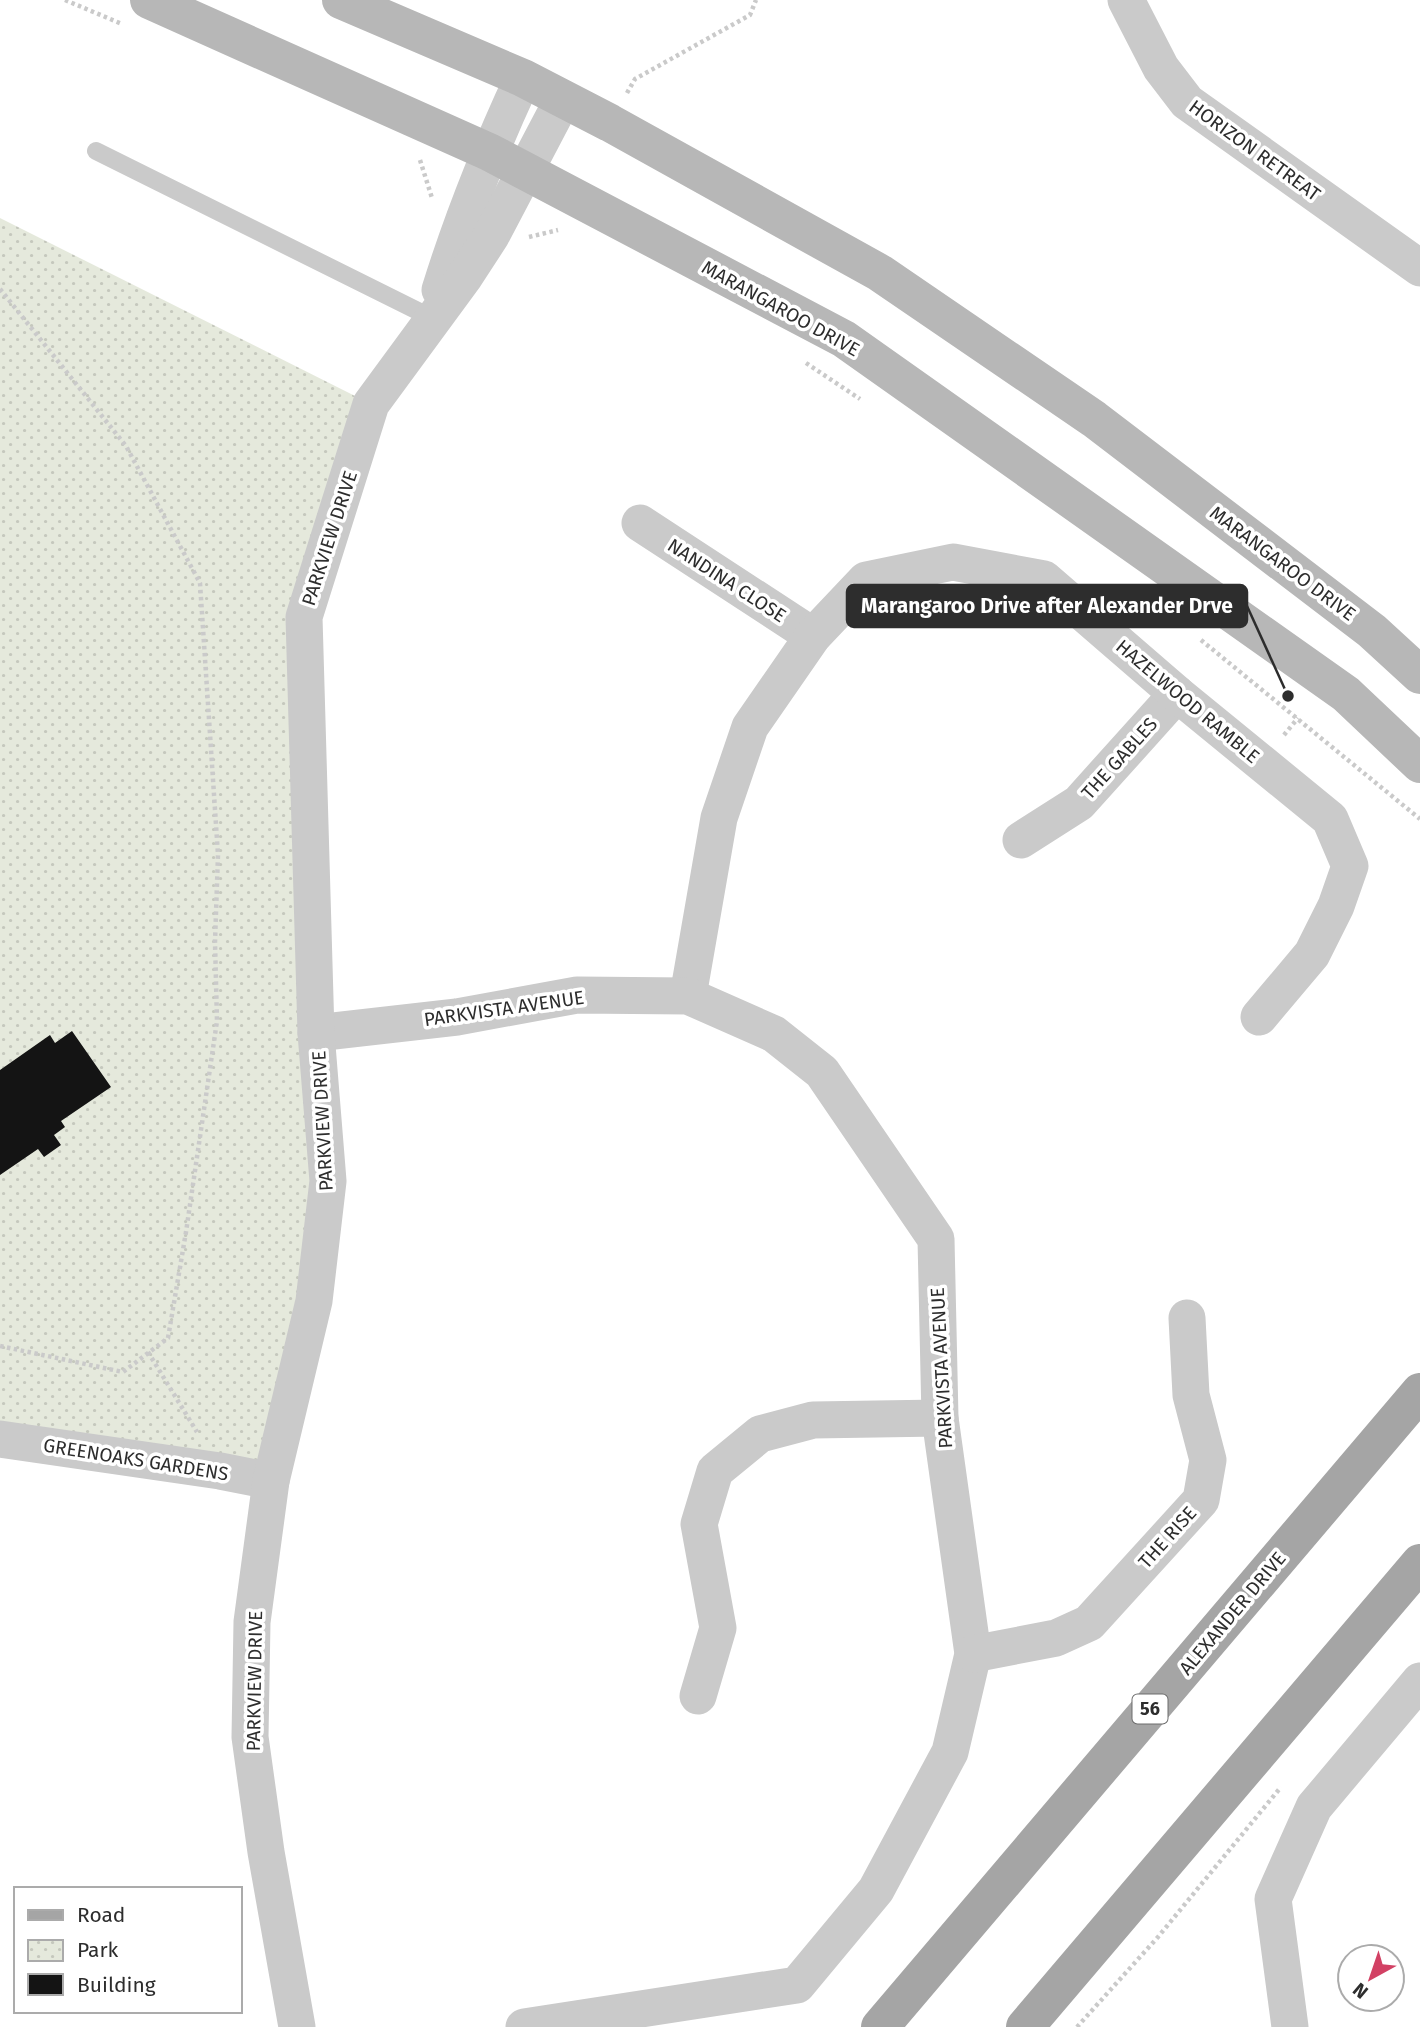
<svg xmlns="http://www.w3.org/2000/svg" width="1420" height="2027" font-family="'Fira Sans',sans-serif">
<style>
.park{fill:url(#park-dots)}
.building{fill:#141414}
.lines{fill:none;stroke-linecap:round;stroke-linejoin:round}
.path{stroke:#cacaca;stroke-width:4.5;stroke-dasharray:3.5 3.5;stroke-linecap:butt}
.lane{stroke:#cacaca;stroke-width:18}
.street{stroke:#cacaca;stroke-width:37}
.secondary{stroke:#b7b7b7;stroke-width:38}
.primary{stroke:#a5a5a5;stroke-width:38}
.labels{text-anchor:middle;stroke-width:7;stroke-linejoin:round;paint-order:stroke}
.shield{fill:#fff;stroke:#6c6c6c;stroke-width:2}
.shield-label{font-size:18px;font-weight:bold;fill:#2d2d2d}
.street-label{font-size:19px;fill:#2d2d2d;stroke:#fff}
.leader{fill:none;stroke:#2d2d2d;stroke-width:2.5}
.callout-dot{fill:#2d2d2d;stroke:#fff;stroke-width:2.5}
.callout{fill:#2d2d2d;stroke:#2d2d2d;stroke-width:2.5}
.callout-label{font-size:21px;text-anchor:middle;font-weight:bold;fill:#fff}
</style>
<defs>
<pattern id="park-dots" width="8" height="8" patternUnits="userSpaceOnUse" patternTransform="scale(1.75)"><rect width="8" height="8" fill="#e5e9dc"/><path d="M2 2h.1M6 6h.1" fill="none" stroke="#c5c8bd" stroke-width="1.8" stroke-linecap="round"/></pattern>
</defs>
<rect width="100%" height="100%" fill="#fff"/>
<!-- park -->
<path class="park" d="M0 218 371 404 304 617 328 1181 271 1481 0 1439Z"/>
<!-- building -->
<path class="building" d="M72 1031 111 1087 61 1121 65 1127 54 1135 61 1145 44 1157 38 1149 0 1175V1070L50 1035 55 1043Z"/>
<g class="lines">
<!-- path -->
<g class="path">
<path d="M65 0 122 24"/>
<path d="M627 93 635 79 750 15 756 0"/>
<path d="M420 160 432 198"/>
<path d="M529 237 558 230"/>
<path d="M0 289 126 446 200 583 218 855 215 942 217 1021 186 1232 168 1338 123 1372 0 1346"/>
<path d="M806 363 860 399"/>
<path d="M1201 640 1420 819"/>
<path d="M1284 735 1298 718"/>
<path d="M148 1352 197 1432"/>
<path d="M1077 2027 1158 1937 1281 1787"/>
</g>
<!-- lane -->
<path class="lane" d="M96 151 432 318"/>
<!-- street -->
<g class="street">
<path d="M1126 0 1161 68 1187 102 1420 268"/>
<path d="M440 290C463 216 490 149 523 78"/>
<path d="M640 523 813 636"/>
<path d="M1021 840 1079 803 1177 694"/>
<path d="M688 996 719 818 750 727 813 636 866 580 953 562 1044 579 1177 694 1330 819 1350 866 1336 906 1312 954 1259 1017"/>
<path d="M316 1033 457 1017 577 995 688 996 774 1034 822 1072 936 1239 940 1418 973 1654 950 1752 876 1890 797 1985 524 2027"/>
<path d="M0 1439 220 1471 271 1481"/>
<path d="M973 1654 1056 1638 1089 1623 1201 1500 1208 1460 1191 1395 1187 1318"/>
<path d="M698 1696 718 1628 699 1524 715 1471 760 1434 813 1420 940 1418"/>
<path d="M297 2027 266 1852 250 1737 252 1622 271 1481 314 1301 328 1181 316 1033 304 617 371 404 465 276 491 236 563 99"/>
<path d="M1290 2027 1273 1899 1314 1807 1420 1681"/>
</g>
<!-- secondary -->
<g class="secondary">
<path d="M149 0 489 152 844 339 1346 694 1420 764"/>
<path d="M341 0 523 78 610 123 880 273 1094 419 1372 631 1420 675"/>
</g>
<!-- primary -->
<g class="primary">
<path d="M880 2027 1420 1392"/>
<path d="M1025 2027 1420 1563"/>
</g>
</g>
<g class="labels">
<!-- shield labels -->
<rect class="shield" x="1132.5" y="1694.5" width="35" height="29" rx="5"/>
<g class="shield-label">
<text x="1150" y="1715">56</text>
</g>
<!-- street labels -->
<g class="street-label">
<text transform="translate(1255 150) rotate(36)" y="7">HORIZON RETREAT</text>
<text transform="translate(781 308) rotate(29)" y="7">MARANGAROO DRIVE</text>
<text transform="translate(329 538) rotate(-72)" y="7">PARKVIEW DRIVE</text>
<text transform="translate(1283 563) rotate(37)" y="7">MARANGAROO DRIVE</text>
<text transform="translate(727 580) rotate(33)" y="7">NANDINA CLOSE</text>
<text transform="translate(1188 701) rotate(40)" y="7">HAZELWOOD RAMBLE</text>
<text transform="translate(1119 758) rotate(-48)" y="7">THE GABLES</text>
<text transform="translate(504 1008) rotate(-8)" y="7">PARKVISTA AVENUE</text>
<text transform="translate(322 1121) rotate(-93)" y="7">PARKVIEW DRIVE</text>
<text transform="translate(941 1368) rotate(-93)" y="7">PARKVISTA AVENUE</text>
<text transform="translate(136 1459) rotate(9)" y="7">GREENOAKS GARDENS</text>
<text transform="translate(1167 1537) rotate(-48)" y="7">THE RISE</text>
<text transform="translate(1232 1613) rotate(-50)" y="7">ALEXANDER DRIVE</text>
<text transform="translate(254 1681) rotate(-89)" y="7">PARKVIEW DRIVE</text>
</g>
</g>
<!-- callouts -->
<path class="leader" d="M1288 696L1247 606"/>
<circle class="callout-dot" cx="1288" cy="696" r="7"/>
<rect class="callout" x="847" y="585" width="400" height="42" rx="7"/>
<g class="callout-label">
<text x="1047" y="613">Marangaroo Drive after Alexander Drve</text>
</g>
<!-- legend -->
<rect x="14" y="1887" width="228" height="126" fill="#ffffff" stroke="#ababab" stroke-width="2"/>
<rect x="28" y="1910" width="35" height="10" fill="#a5a5a5" stroke="#ababab" stroke-width="2"/>
<text x="77" y="1922" font-size="21" fill="#2d2d2d">Road</text>
<rect x="28" y="1940" width="35" height="21" fill="url(#park-dots)" stroke="#ababab" stroke-width="2"/>
<text x="77" y="1957" font-size="21" fill="#2d2d2d">Park</text>
<rect x="28" y="1974" width="35" height="21" fill="#141414" stroke="#ababab" stroke-width="2"/>
<text x="77" y="1992" font-size="21" fill="#2d2d2d">Building</text>
<!-- north arrow -->
<g transform="translate(1371 1978) rotate(220)"><circle r="33" fill="#ffffff" stroke="#ababab" stroke-width="2"/>
<path d="M0-5L12 26L0 18L-12 26Z" fill="#d24164"/>
<text y="-10" font-size="19" font-weight="bold" text-anchor="middle" fill="#2d2d2d">N</text>
</g>
</svg>
